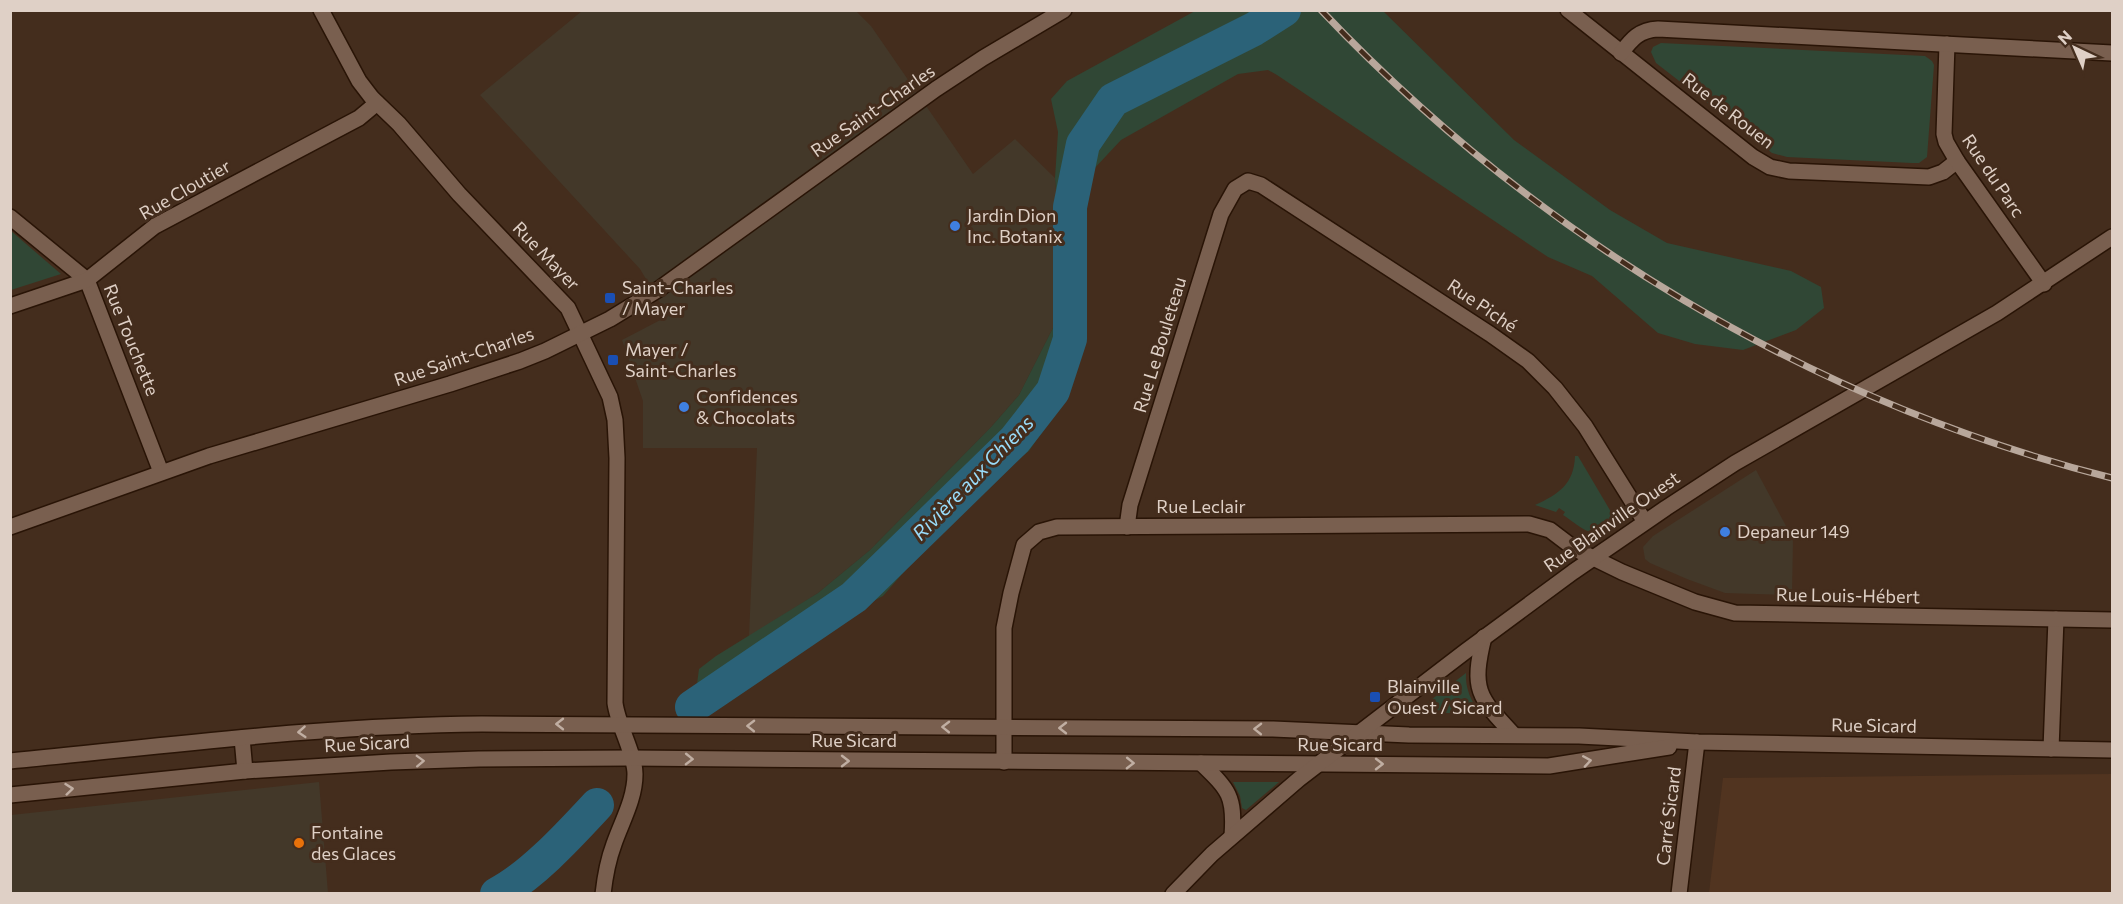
<svg xmlns="http://www.w3.org/2000/svg" width="2123" height="904" font-family="Commissioner,sans-serif">
<style>
.commercial{fill:#433829}
.built{fill:#513420}
.green{fill:#304735}
.lines{fill:none;stroke-linecap:round;stroke-linejoin:round}
.river{stroke:#2b6278;stroke-width:34}
.minor-casing{stroke:#291406;stroke-width:18}
.tertiary-casing{stroke:#291406;stroke-width:18}
.minor{stroke:#795f4f;stroke-width:15}
.tertiary{stroke:#795f4f;stroke-width:15}
.rail-casing{stroke:#b8a79b;stroke-width:7}
.rail{stroke:#442d1d;stroke-width:4.5;stroke-dasharray:14;stroke-linecap:butt}
.oneway{stroke:#c0aea2}
.shop-dot{fill:#3f7fe0;stroke:#442d1d;stroke-width:2}
.transit-dot{fill:#1a4fb4;stroke:#442d1d;stroke-width:2}
.food-dot{fill:#e8710a;stroke:#442d1d;stroke-width:2}
.labels{text-anchor:middle;stroke-width:6;stroke-linejoin:round;paint-order:stroke}
.street-label{font-size:18px;fill:#dfd0c6;stroke:#442d1d}
.poi-label{font-size:18px;fill:#dfd0c6;stroke:#442d1d;text-anchor:start}
.water-label{font-size:20px;font-style:italic;fill:#99dbf9;stroke:#442d1d}
</style>
<rect width="100%" height="100%" fill="#442d1d"/>
<!-- commercial -->
<g class="commercial">
<path d="M582 11H856L871 26 973 174 1015 139 1055 178 1065 284 1058 318 1019 395 992 426 870 550 818 593 749 637 757 448H643V401L622 340 668 316 640 269 480 95Z"/>
<path d="M1756 470 1793 539 1792 595 1725 593 1687 579 1650 563 1645 559 1643 547 1653 536Z"/>
<path d="M319 782 328 893H11V815Z"/>
</g>
<!-- built -->
<path class="built" d="M2112 774V893H1709L1723 778Z"/>
<!-- green -->
<g class="green">
<path d="M1195 11H1383L1514 140 1610 210 1667 243 1791 271 1821 287 1824 308 1796 330 1743 350 1695 344 1658 333 1592 276 1548 257 1277 75 1268 70 1238 74 1121 140 1092 171 1082 209 1083 310 1067 377 1050 420 1029 451 1000 473 941 529 883 596 843 617 730 688 713 693 697 684 699 669 716 656 818 593 870 550 992 426 1019 395 1058 318 1065 284 1055 178 1058 132 1051 99 1067 81Z"/>
<path d="M1661 43 1925 56 1932 61 1934 65 1927 157 1919 163H1912L1787 157 1772 153 1656 63 1651 52 1653 47Z"/>
<path d="M11 231 61 274 11 290Z"/>
<path d="M1575 456H1578L1614 517 1613 523 1607 529 1605 524 1600 528 1601 533C1588 536 1574 522 1563 515L1565 512 1559 508 1556 512 1535 505C1559 494 1574 484 1575 456Z"/>
<path d="M1466 673C1465 688 1471 701 1480 713H1414Z"/>
<path d="M1233 782H1279L1246 810 1242 808 1240 796Z"/>
</g>
<g class="lines">
<!-- river -->
<g class="river">
<path d="M692 707 854 597 1015 440 1053 391 1070 339V207L1083 144 1113 100 1254 29 1284 10"/>
<path d="M497 894C532 876 570 834 597 805"/>
</g>
<defs>
<g id="minor">
<path d="M321 10 359 81 372 98 399 124 459 194 568 308 610 397 615 420 617 458 615 703C618 726 635 754 635 774 635 799 622 821 614 844 608 860 605 876 603 894"/>
<path d="M1568 10 1753 157 1770 167 1789 171 1929 177 1943 172 1957 161"/>
<path d="M1947 44 1944 134 1946 142 1957 161 2044 284"/>
<path d="M1621 53C1632 39 1639 30 1658 29L2112 53"/>
<path d="M10 217 87 280 161 472"/>
<path d="M10 306 87 280 155 226 359 118 377 103"/>
<path d="M1127 527 1130 505 1221 214 1235 189 1248 181 1261 185 1490 334 1528 361 1555 388 1585 426 1645 522"/>
<path d="M2051 749 2056 619"/>
<path d="M1004 762V628L1011 593 1024 545 1039 532 1057 527 1529 524 1550 530 1575 549 1622 572 1695 602 1735 613 2112 620"/>
<path d="M1679 894 1697 742"/>
</g>
<g id="tertiary">
<path d="M10 527 209 456 450 384 520 361 545 351 610 319 659 289 936 89 983 58 1064 10"/>
<path d="M1484 637C1471 690 1478 697 1514 735"/>
<path d="M242 738 245 771"/>
<path d="M10 761C167 746 324 725 482 724L1273 729 1409 735 1579 736 1697 742 2112 750"/>
<path d="M1201 763C1229 790 1235 796 1232 836"/>
<path d="M10 795 245 771 391 762 479 759 631 758 1549 766 1669 747"/>
<path d="M1173 894 1212 854 1299 779 1466 651 1573 572 1666 508 1735 463 1997 313 2112 237"/>
</g>
</defs>
<!-- minor casing -->
<use href="#minor" class="minor-casing"/>
<!-- tertiary casing -->
<use href="#tertiary" class="tertiary-casing"/>
<!-- minor -->
<use href="#minor" class="minor"/>
<!-- tertiary -->
<use href="#tertiary" class="tertiary"/>
<defs>
<path id="rail" d="M1321 10C1535 236 1811 402 2112 478"/>
</defs>
<!-- rail casing -->
<use href="#rail" class="rail-casing"/>
<!-- rail -->
<use href="#rail" class="rail"/>
</g>
<!-- one-way arrows -->
<defs><path id="oneway-chevron" d="M-2-3.5L2.5 0L-2 3.5" fill="none" stroke-width="1.6" stroke-linecap="round" stroke-linejoin="round" transform="scale(1.5)"/></defs>
<g class="oneway">
<use href="#oneway-chevron" transform="translate(560 724) rotate(180)"/>
<use href="#oneway-chevron" transform="translate(751 726) rotate(-179)"/>
<use href="#oneway-chevron" transform="translate(946 727) rotate(-179)"/>
<use href="#oneway-chevron" transform="translate(1063 728) rotate(-180)"/>
<use href="#oneway-chevron" transform="translate(1258 729) rotate(-179)"/>
<use href="#oneway-chevron" transform="translate(302 732) rotate(176)"/>
<use href="#oneway-chevron" transform="translate(689 759) rotate(1)"/>
<use href="#oneway-chevron" transform="translate(420 761) rotate(-2)"/>
<use href="#oneway-chevron" transform="translate(845 761)"/>
<use href="#oneway-chevron" transform="translate(1587 761) rotate(-9)"/>
<use href="#oneway-chevron" transform="translate(1130 763) rotate(1)"/>
<use href="#oneway-chevron" transform="translate(1379 764)"/>
<use href="#oneway-chevron" transform="translate(69 789) rotate(-6)"/>
</g>
<!-- markers -->
<g class="shop-dot">
<circle cx="955" cy="226" r="6"/>
<circle cx="684" cy="407" r="6"/>
<circle cx="1725" cy="532" r="6"/>
</g>
<g class="transit-dot">
<rect x="604" y="292" width="12" height="12" rx="3"/>
<rect x="607" y="354" width="12" height="12" rx="3"/>
<rect x="1369" y="691" width="12" height="12" rx="3"/>
</g>
<circle class="food-dot" cx="299" cy="843" r="6"/>
<g class="labels">
<!-- street labels -->
<g class="street-label">
<text transform="translate(873 111) rotate(-35)" y="6">Rue Saint-Charles</text>
<text transform="translate(1728 111) rotate(38)" y="6">Rue de Rouen</text>
<text transform="translate(1993 176) rotate(56)" y="6">Rue du Parc</text>
<text transform="translate(185 190) rotate(-30)" y="6">Rue Cloutier</text>
<text transform="translate(546 256) rotate(46)" y="6">Rue Mayer</text>
<text transform="translate(1482 306) rotate(34)" y="6">Rue Piché</text>
<text transform="translate(131 340) rotate(68)" y="6">Rue Touchette</text>
<text transform="translate(1160 345) rotate(-73)" y="6">Rue Le Bouleteau</text>
<text transform="translate(464 357) rotate(-19)" y="6">Rue Saint-Charles</text>
<text x="1201" y="513">Rue Leclair</text>
<text transform="translate(1612 522) rotate(-35)" y="6">Rue Blainville Ouest</text>
<text transform="translate(1848 596) rotate(1)" y="6">Rue Louis-Hébert</text>
<text transform="translate(1874 726) rotate(1)" y="6">Rue Sicard</text>
<text x="854" y="747">Rue Sicard</text>
<text transform="translate(367 744) rotate(-3)" y="6">Rue Sicard</text>
<text x="1340" y="751">Rue Sicard</text>
<text transform="translate(1669 816) rotate(-83)" y="6">Carré Sicard</text>
</g>
<!-- poi labels -->
<g class="poi-label">
<text x="967" y="222">Jardin Dion<tspan x="967" dy="21">Inc. Botanix</tspan></text>
<text x="622" y="294">Saint-Charles<tspan x="622" dy="21">/ Mayer</tspan></text>
<text x="625" y="356">Mayer /<tspan x="625" dy="21">Saint-Charles</tspan></text>
<text x="696" y="403">Confidences<tspan x="696" dy="21">&amp; Chocolats</tspan></text>
<text x="1737" y="538">Depaneur 149</text>
<text x="1387" y="693">Blainville<tspan x="1387" dy="21">Ouest / Sicard</tspan></text>
<text x="311" y="839">Fontaine<tspan x="311" dy="21">des Glaces</tspan></text>
</g>
<!-- water labels -->
<g class="water-label">
<text transform="translate(973 478) rotate(-46)" y="7">Rivière aux Chiens</text>
</g>
</g>
<!-- border -->
<rect width="2123" height="904" fill="none" stroke="#dfd0c6" stroke-width="24"/>
<!-- north arrow -->
<g transform="translate(2075 48) rotate(316)" stroke="#442d1d" stroke-width="4.5" paint-order="stroke">
<path d="M0-4.5L10 22L0 15L-10 22Z" fill="#dfd0c6"/>
<text y="-9" font-size="16" font-weight="bold" text-anchor="middle" fill="#dfd0c6">N</text>
</g>
</svg>
